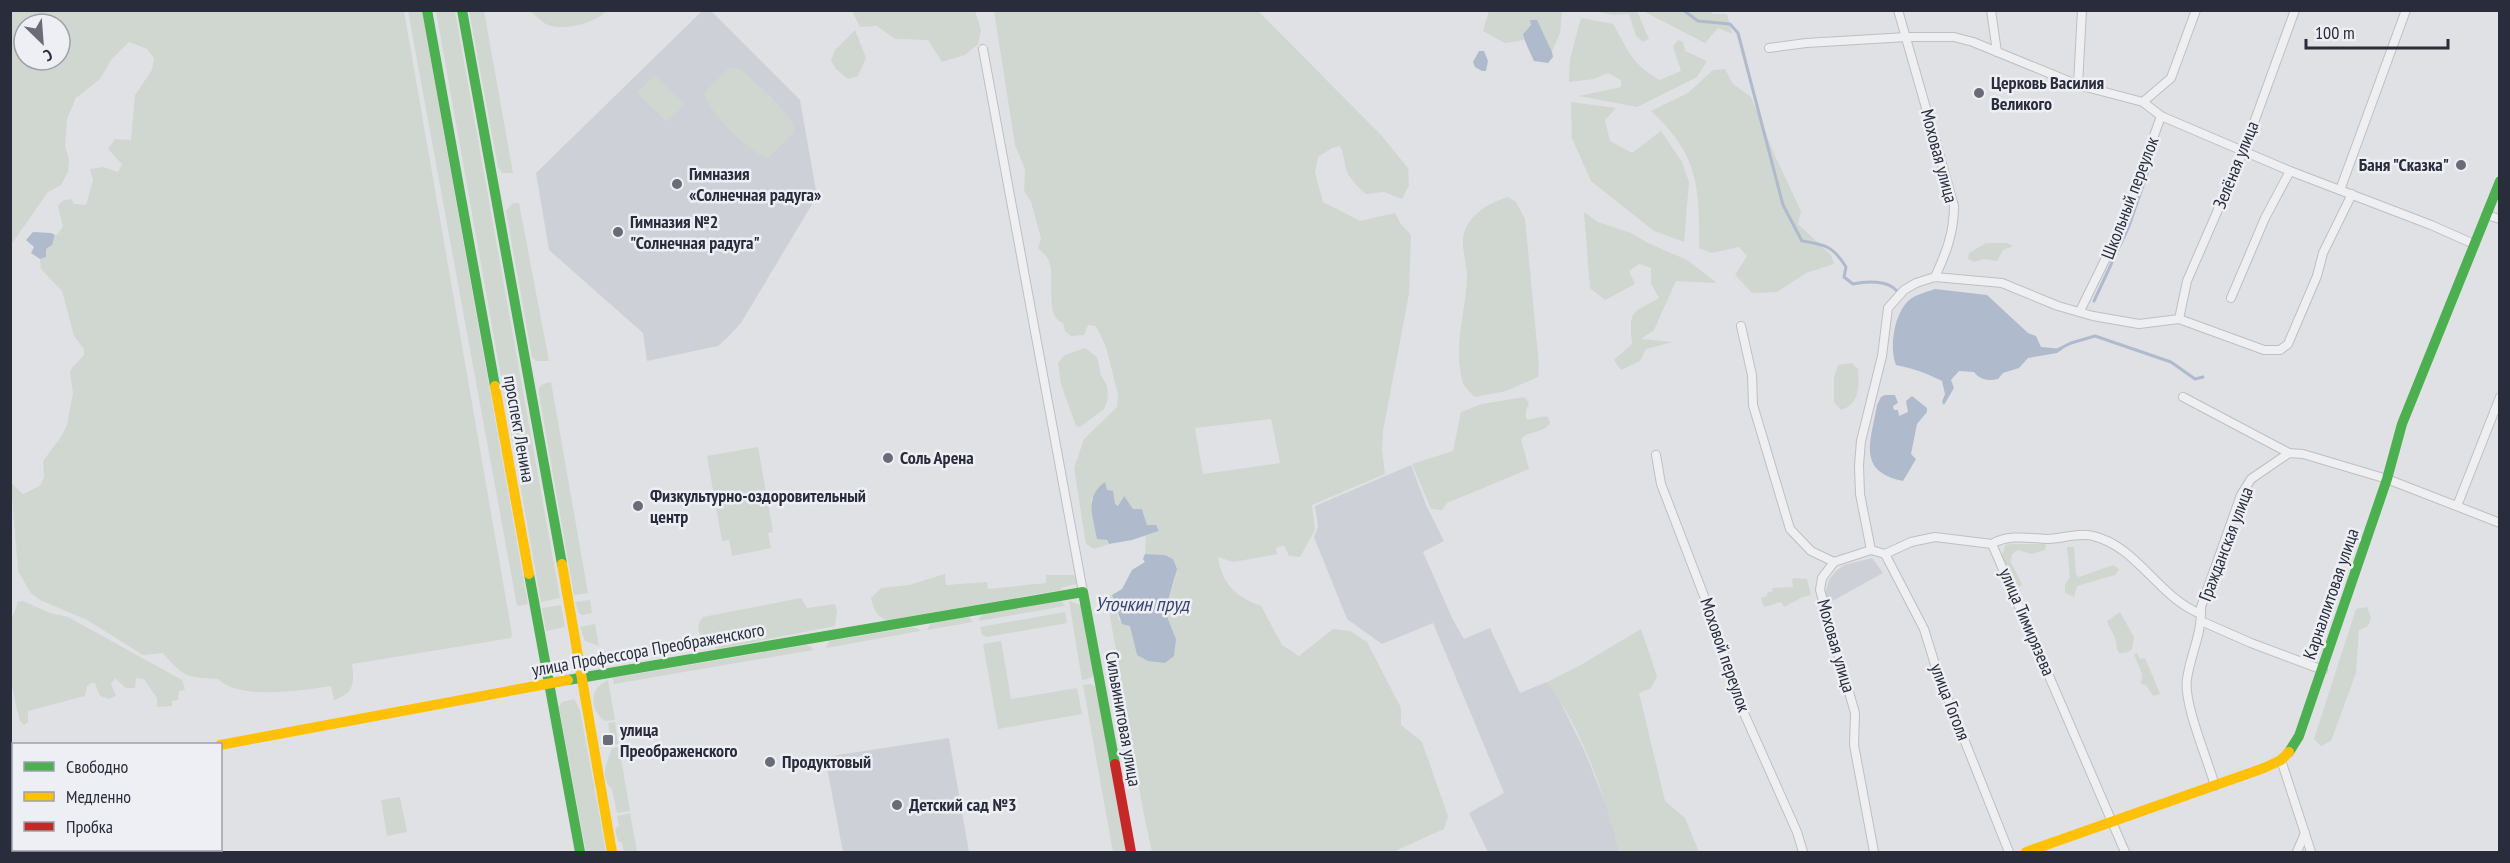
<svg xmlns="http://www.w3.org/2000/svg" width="2510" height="863" font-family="'PT Sans Narrow',sans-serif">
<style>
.built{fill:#ced0d7}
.green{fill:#cfd7d0;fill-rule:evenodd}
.water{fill:#b0bacd}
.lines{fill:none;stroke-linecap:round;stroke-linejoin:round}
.stream{stroke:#b0bacd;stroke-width:3}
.street-casing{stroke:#bebfc2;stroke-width:10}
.street{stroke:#efeff1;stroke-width:8}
.fast{stroke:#4caf50;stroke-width:10}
.slow{stroke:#ffc107;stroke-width:10}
.jam{stroke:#c62828;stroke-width:10}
.poi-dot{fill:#696b76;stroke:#edeff4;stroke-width:2}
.labels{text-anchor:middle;stroke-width:5;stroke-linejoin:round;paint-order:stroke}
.poi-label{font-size:18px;font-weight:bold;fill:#292c3b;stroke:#edeff4;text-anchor:start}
.street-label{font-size:18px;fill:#292c3b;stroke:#edeff4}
.water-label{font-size:20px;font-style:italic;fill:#37466b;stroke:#edeff4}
</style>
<rect width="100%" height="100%" fill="#e0e1e4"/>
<!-- built -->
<g class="built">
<path d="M702 11H711L800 100 817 196 741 323 727 338 718 346 647 361 643 333 549 250 536 173Z"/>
<path d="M1411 465 1426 505 1444 541 1423 552 1452 618 1464 639 1490 628 1520 693 1547 682 1557 695 1585 752 1610 815 1619 852H1488L1469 813 1504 793 1433 623 1382 644 1347 619 1314 537 1318 527 1315 506Z"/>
<path d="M1872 558 1883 573 1827 604 1825 593 1829 580 1836 571 1844 565Z"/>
<path d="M949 738 969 852H843L825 757Z"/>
</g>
<!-- green -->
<g class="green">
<path d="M1711 10 1713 14H1727L1732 34 1718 28 1705 43 1643 11Z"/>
<path d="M11 11H404L512 634 511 638 352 664C354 682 355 693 334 700L331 686C303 690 240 701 218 679 187 677 184 678 163 653L143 655 87 620 40 600 30 592 18 571 11 483 23 494 40 486 44 477 43 461 61 437 67 425 73 393 70 373 72 368 84 355V349L74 336 62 291 41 269 40 259 46 257V249L52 245 53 239 63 227 58 206 62 201 71 199 74 204 86 205 93 180 90 169 103 167 118 172 122 164 108 149 115 139 131 140 135 95 152 70 154 58 147 49 129 42 111 60 100 79 76 98 67 119 65 146 69 159 68 172 61 185 48 192 11 245ZM24 24H60V60H24Z"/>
<path d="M408 11H422L528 604 517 606Z"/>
<path d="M436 11H455L560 598 541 602Z"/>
<path d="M469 11H484L513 173H502L498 167Z"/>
<path d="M530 11V10L607 11C594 23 566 31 548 25 543 23 534 14 530 11Z"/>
<path d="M852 11H975L981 30 978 44 965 55 942 62 928 40 895 39 877 26 860 27Z"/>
<path d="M994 11H1258L1381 135 1408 168 1409 185 1402 199 1384 192 1366 194C1357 186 1348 178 1345 165 1344 158 1343 153 1340 146L1332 148 1318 157 1315 173 1323 202 1360 221 1395 213 1401 224 1411 235 1409 294 1383 431 1382 450 1385 474 1312 505 1315 530 1300 557 1289 556 1284 545 1276 548 1277 554 1233 562 1218 557C1222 584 1236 597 1261 606L1282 645 1299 656 1333 629 1350 631 1367 642 1401 708V725L1422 742 1448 816 1444 829 1393 852H1152C1133 768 1123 681 1106 596L1112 595 1119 621 1130 625 1137 655 1148 661H1157L1176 639 1168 619 1167 604 1175 579 1173 559 1165 555 1145 554 1146 536 1159 531 1156 525H1148L1145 522 1144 513 1133 510 1124 496 1118 506 1114 504 1113 492 1091 498 1095 528 1109 544 1094 549 1086 544 1074 468 1084 439 1117 407 1118 394 1106 347 1096 326 1088 325 1084 335 1071 336 1065 331 1063 323C1043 316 1057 276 1048 259 1046 255 1041 252 1038 248L1041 238 1031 202 1024 191 1025 169 1015 145ZM1271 419 1280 463 1203 474 1195 428Z"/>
<path d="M1489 11H1562L1560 33 1552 52 1545 40 1531 25 1523 34 1524 40 1505 43 1483 31Z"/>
<path d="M1590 11H1637L1649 39 1643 42 1636 36 1629 14 1615 15Z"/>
<path d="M1581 18 1613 24C1628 50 1632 65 1660 80L1681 71 1673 46 1678 40 1683 42 1685 51 1707 61 1697 77 1637 107 1579 96 1621 87V80L1608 73 1594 79 1569 82 1570 59Z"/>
<path d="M855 30 866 58 858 76 848 79 836 69 831 61 835 50Z"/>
<path d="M729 68H737L745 73C760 88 792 112 795 132L768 158C752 155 707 110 704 93Z"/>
<path d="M1725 69 1733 84 1751 97 1775 156 1801 211 1798 224 1831 255 1834 264 1806 273 1777 292 1752 293 1735 275 1747 256 1739 247 1712 253 1699 248C1700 188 1698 154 1651 111L1688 93 1713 70Z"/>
<path d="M655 75 685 104 667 122 637 93Z"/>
<path d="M1571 102 1616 108 1605 120 1610 141 1632 153 1661 131 1682 162 1689 182 1684 242 1654 231 1591 181 1572 138Z"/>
<path d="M1508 197 1516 202 1525 219 1539 365 1538 377 1506 391 1475 397C1471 393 1465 388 1463 383 1452 347 1467 309 1467 274 1466 258 1458 239 1468 224 1478 209 1492 202 1508 197Z"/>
<path d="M513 203H519L549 361H536L532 357 506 211Z"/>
<path d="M1584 212 1598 222 1631 233 1648 243 1687 260 1717 283 1676 281 1654 330 1641 339 1673 342 1646 349 1640 361 1621 370 1614 360 1632 344C1629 309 1631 314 1659 298L1651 283V268L1639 264 1629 271 1635 284 1605 300 1590 288Z"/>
<path d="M1986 243H2007L2013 246 2003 250 1997 261 1984 259 1974 262 1968 259 1969 253Z"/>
<path d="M1085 348 1097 357 1101 375 1107 386 1108 399 1104 409 1080 427 1076 426 1061 384 1058 363 1065 355Z"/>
<path d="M1852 363 1858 369C1859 386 1860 404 1841 410L1834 402V377L1838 365Z"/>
<path d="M551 382 588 593 574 595 539 394V388L543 384Z"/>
<path d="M1524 397 1529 402 1526 411V419C1533 421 1539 415 1548 417L1550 423C1543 434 1529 430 1521 439L1529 469 1447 503 1442 510 1431 509 1412 464 1453 451 1461 412 1482 404Z"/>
<path d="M758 447 773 532 768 533 771 548 732 556 729 540 722 541 707 456Z"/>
<path d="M2013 544H2046L2045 550 2032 554 2018 550 2012 554 2011 562 2022 584 2020 587 2017 586 2002 556 2005 545Z"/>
<path d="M2067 547H2074L2076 574 2079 577 2113 565 2119 569 2115 575 2077 586 2074 597 2065 593V584L2070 577Z"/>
<path d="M945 574 946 585 987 582 988 589 1046 583V575H1074L1077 580 1076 584 1061 588V590L888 620C878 619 873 608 871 598L881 588 909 585Z"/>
<path d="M1795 578 1807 579 1811 595 1803 597 1784 607 1781 602 1764 607 1761 598 1767 596V593L1773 591 1772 588 1793 587 1792 579Z"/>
<path d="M801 598 807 608 835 604 837 611 835 626 718 649C706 642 690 631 703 617Z"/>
<path d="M590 600 592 613 582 615 579 613 575 602Z"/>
<path d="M1061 600 1065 606 979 621V618L983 614Z"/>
<path d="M23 601 50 613 68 617 182 680 185 690 179 691 178 700 172 701V706L157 707V698L144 679 136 678 135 688H126L115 678 111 684 116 696 109 699 100 696 95 683H91L87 686 85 696 28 711V722L24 725 20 721C11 689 7 656 10 623 11 616 17 611 17 602Z"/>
<path d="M1069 601 1081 605 1094 673 1091 678 1082 680Z"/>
<path d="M561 605 565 627 546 631 542 608Z"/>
<path d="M2367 607 2371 618 2368 626 2359 630 2356 673 2331 741 2321 746 2314 739 2356 609Z"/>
<path d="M1065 612 1067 623 987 637 982 635 980 627Z"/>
<path d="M2120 612 2134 637 2132 649 2126 653H2119C2116 648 2117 644 2115 638 2113 632 2109 628 2107 621Z"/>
<path d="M967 617 970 618 973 622 927 630 931 623Z"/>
<path d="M595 624 599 646 585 641 580 627Z"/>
<path d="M913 627 919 629 920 631 826 648 829 641Z"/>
<path d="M1641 629 1657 676 1651 688 1639 693 1665 801 1685 818 1699 852H1619C1606 798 1581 726 1547 682L1579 666Z"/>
<path d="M1001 641 1011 699 1077 688 1082 714 998 729 983 644Z"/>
<path d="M806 645 812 647 813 650 614 684 613 678Z"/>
<path d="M2137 653 2140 659 2145 658 2160 694 2153 696 2146 685 2141 684 2142 674 2134 654Z"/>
<path d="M608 680 615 720 605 721C589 710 589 688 608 680Z"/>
<path d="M1091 684 1096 687 1127 852H1113L1083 685Z"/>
<path d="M574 699 580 710 606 852H586L559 707 562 702Z"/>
<path d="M615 722 618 744 612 745 608 723Z"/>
<path d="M619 747 630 811 617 813 612 789C599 778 607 762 612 748Z"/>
<path d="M400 797 407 832 387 836 381 800Z"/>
<path d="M630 813 637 852H624L622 843 618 841 615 829 619 826 617 816Z"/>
</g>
<!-- water -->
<g class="water">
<path d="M1530 20H1537L1552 52 1553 57 1548 63 1534 61C1531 54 1524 41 1523 34L1531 25Z"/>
<path d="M1479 51H1484L1488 61 1486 71H1482L1475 67 1473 62Z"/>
<path d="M33 232 51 233 55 235 52 245 46 249V257L40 259 31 253 34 247 26 240Z"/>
<path d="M1935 289 1987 295 2028 333 2036 336 2041 347 2063 349 2057 353 2028 358 2019 368 2003 373 1998 379C1988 381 1980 380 1974 372L1959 371 1951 380 1954 388 1944 405 1942 402 1945 394 1942 381C1926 373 1915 369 1896 365 1889 347 1894 315 1908 301 1914 295 1927 292 1935 289Z"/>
<path d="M1885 395H1895L1898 403 1893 406 1894 410H1898L1899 416 1908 412 1906 401 1912 396 1927 408V412L1917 424 1911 454 1916 459 1903 481C1856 471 1871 441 1877 405L1881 397Z"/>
<path d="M1105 482 1107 490 1113 491 1115 504 1118 506 1124 496 1133 509H1142L1147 525H1156L1159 531 1132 540 1109 544 1107 540 1097 539C1093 517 1084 497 1105 482Z"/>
<path d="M1145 554 1165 555 1173 559 1177 569 1167 604 1168 619 1176 639 1174 656 1165 663 1148 661 1137 655 1130 626 1122 624 1112 595 1122 589 1132 570 1145 562 1143 559Z"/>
</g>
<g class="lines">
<!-- stream -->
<g class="stream">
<path d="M1683 10 1698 21 1730 24 1738 33 1783 205 1802 241C1826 245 1833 246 1846 267L1844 277 1853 284C1866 281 1888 280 1897 291"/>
<path d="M2094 301 2129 226 2151 162"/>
<path d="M2059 349 2071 343 2095 336 2171 362 2195 379 2203 377"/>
</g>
<defs>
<g id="street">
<path d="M1898 10 1954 206C1954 233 1946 253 1935 277"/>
<path d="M1991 10 1997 52"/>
<path d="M1769 48 1806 43 1907 37H1954L1973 42 2078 85 2143 102 2161 116 2290 171 2431 225 2474 244"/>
<path d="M983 49 1083 592"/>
<path d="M2078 85 2082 10"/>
<path d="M2143 102 2171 78 2196 10"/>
<path d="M2340 190 2406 10"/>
<path d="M2486 215 2500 219"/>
<path d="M2231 298 2265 218 2290 171"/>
<path d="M2080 311 2124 221 2161 116"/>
<path d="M2179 319 2187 281 2244 150 2295 10"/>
<path d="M1741 326 1752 375 1753 405 1790 529 1811 551 1834 562"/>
<path d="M2183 397 2289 453"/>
<path d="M1656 455 1661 484 1704 596 1743 711 1797 832 1803 852"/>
<path d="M2457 506 2500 397"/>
<path d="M1992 544C2008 534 2029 538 2047 539 2061 539 2079 532 2093 536 2137 546 2159 598 2201 614"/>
<path d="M1871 550 1860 494 1859 465 1861 441 1882 356 1888 308 1904 290 1916 283 1935 277 2002 283 2058 306 2093 316 2139 324 2179 319 2264 350H2280L2288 344 2317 276 2323 253 2352 194"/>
<path d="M1885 554 1924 629 1938 674 2009 852"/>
<path d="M1834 562 1871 550 1885 554 1911 542 1935 537 1992 544 2125 852"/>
<path d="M1834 562 1822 578 1820 590 1855 713 1854 745 1874 852"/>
<path d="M2201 621 2251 643 2323 670"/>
<path d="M2281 760 2311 852"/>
<path d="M2215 786C2208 760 2183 703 2187 679 2191 652 2202 635 2201 607L2241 495 2251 479 2289 453 2303 454 2387 479 2500 523"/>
<path d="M2297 852 2305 833"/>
</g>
</defs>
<!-- street casing -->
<use href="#street" class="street-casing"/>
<!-- street -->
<use href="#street" class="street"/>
<!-- fast -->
<g class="fast">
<path d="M427 10 495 386"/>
<path d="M462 10 562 564"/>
<path d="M529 574 580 852"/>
<path d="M568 680 1083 592 1115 764"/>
<path d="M2289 752 2299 736 2387 479 2402 424 2500 181"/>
<path d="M10 785H14"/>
</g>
<!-- slow -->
<g class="slow">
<path d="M495 386 529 574"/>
<path d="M562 564 612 852"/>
<path d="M220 745 568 680"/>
<path d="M2026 852 2264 768 2281 760 2289 752"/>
</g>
<!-- jam -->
<path class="jam" d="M1115 764 1131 852"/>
</g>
<!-- markers -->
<g class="poi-dot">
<circle cx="1979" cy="93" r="6"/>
<circle cx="2461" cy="165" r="6"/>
<circle cx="677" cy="184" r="6"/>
<circle cx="618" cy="232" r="6"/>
<circle cx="888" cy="458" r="6"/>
<circle cx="638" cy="506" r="6"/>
<rect x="602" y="734" width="12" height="12" rx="3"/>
<circle cx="770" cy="762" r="6"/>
<circle cx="897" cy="805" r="6"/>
</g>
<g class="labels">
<!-- poi labels -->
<g class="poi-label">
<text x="1991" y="89">Церковь Василия<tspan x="1991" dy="21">Великого</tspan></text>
<text x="2449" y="171" text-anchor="end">Баня "Сказка"</text>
<text x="689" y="180">Гимназия<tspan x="689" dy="21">«Солнечная радуга»</tspan></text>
<text x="630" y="228">Гимназия №2<tspan x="630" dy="21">"Солнечная радуга"</tspan></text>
<text x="900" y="464">Соль Арена</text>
<text x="650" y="502">Физкультурно-оздоровительный<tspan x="650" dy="21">центр</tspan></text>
<text x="620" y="736">улица<tspan x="620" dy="21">Преображенского</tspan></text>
<text x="782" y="768">Продуктовый</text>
<text x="909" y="811">Детский сад №3</text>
</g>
<!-- street labels -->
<g class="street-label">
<text transform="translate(1939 156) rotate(75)" y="6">Моховая улица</text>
<text transform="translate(2236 165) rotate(-68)" y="6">Зелёная улица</text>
<text transform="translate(2130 198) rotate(-69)" y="6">Школьный переулок</text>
<text transform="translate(519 429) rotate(80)" y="6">проспект Ленина</text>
<text transform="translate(2226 544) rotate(-69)" y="6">Гражданская улица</text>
<text transform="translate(2331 594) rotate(-71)" y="6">Карналлитовая улица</text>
<text transform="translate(2027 622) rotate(67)" y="6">улица Тимирязева</text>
<text transform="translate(1836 646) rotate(74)" y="6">Моховая улица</text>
<text transform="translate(648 650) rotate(-10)" y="6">улица Профессора Преображенского</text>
<text transform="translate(1725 655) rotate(71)" y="6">Моховой переулок</text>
<text transform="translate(1950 702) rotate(69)" y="6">улица Гоголя</text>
<text transform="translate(1123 719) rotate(80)" y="6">Сильвинитовая улица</text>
</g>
<!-- water labels -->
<g class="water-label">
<text x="1142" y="611">Уточкин пруд</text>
</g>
</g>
<!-- border -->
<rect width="2510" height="863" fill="none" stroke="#292c3b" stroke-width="24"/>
<!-- legend -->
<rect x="12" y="743" width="210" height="108" fill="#edeff4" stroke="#9fa1aa" stroke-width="1.5"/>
<rect x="24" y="762" width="30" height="9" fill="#4caf50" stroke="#9fa1aa" stroke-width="1.5"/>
<text x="66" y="773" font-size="18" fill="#292c3b">Свободно</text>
<rect x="24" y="792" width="30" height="9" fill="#ffc107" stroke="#9fa1aa" stroke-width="1.5"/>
<text x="66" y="803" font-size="18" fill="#292c3b">Медленно</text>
<rect x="24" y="822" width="30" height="9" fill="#c62828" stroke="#9fa1aa" stroke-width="1.5"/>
<text x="66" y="833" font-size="18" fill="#292c3b">Пробка</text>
<!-- north arrow -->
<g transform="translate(42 42) rotate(155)"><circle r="28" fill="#edeff4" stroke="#9fa1aa" stroke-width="1.5"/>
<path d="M0-4.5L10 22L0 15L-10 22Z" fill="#696b76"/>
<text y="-9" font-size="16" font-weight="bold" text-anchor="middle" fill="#292c3b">С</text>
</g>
<!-- scale -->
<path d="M2306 39v9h142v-9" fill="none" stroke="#292c3b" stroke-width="3"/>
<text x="2315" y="39" font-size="18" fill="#292c3b" stroke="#edeff4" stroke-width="4.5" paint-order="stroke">100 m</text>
</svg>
